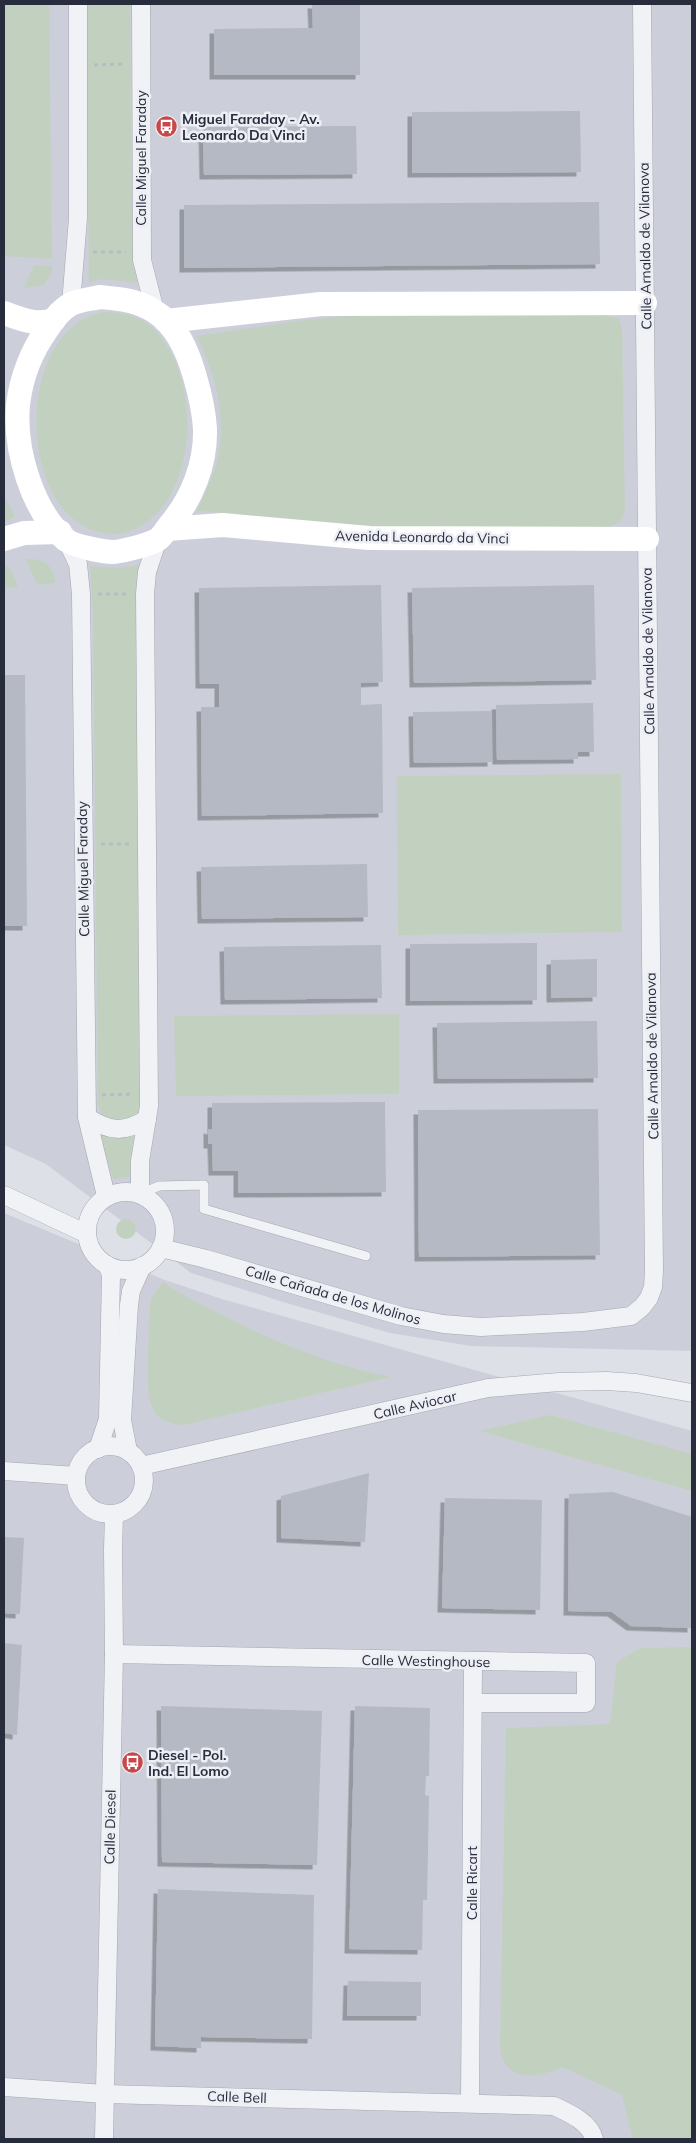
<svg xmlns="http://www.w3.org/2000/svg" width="696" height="2143" font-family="Mulish,sans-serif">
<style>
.built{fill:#cccfd9}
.green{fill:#c2d1bf}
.building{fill:#b5b9c4;filter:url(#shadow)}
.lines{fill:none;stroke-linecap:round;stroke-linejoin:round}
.lane-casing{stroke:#a4a7b1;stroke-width:10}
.street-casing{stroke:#a4a7b1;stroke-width:19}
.path{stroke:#b8bbc2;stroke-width:3;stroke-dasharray:4 4;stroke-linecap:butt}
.lane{stroke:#f0f2f6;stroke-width:9}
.street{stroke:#f0f2f6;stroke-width:18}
.secondary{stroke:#fff;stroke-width:24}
.labels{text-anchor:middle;stroke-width:5;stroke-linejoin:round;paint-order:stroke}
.poi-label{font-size:14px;font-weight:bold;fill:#282d3d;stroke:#edeff5;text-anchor:start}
.street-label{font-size:14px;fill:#282d3d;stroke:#edeff5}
</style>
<defs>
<filter id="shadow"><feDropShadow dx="-4.5" dy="4.5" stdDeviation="0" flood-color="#0004"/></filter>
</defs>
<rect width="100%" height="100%" fill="#dee0e7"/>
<!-- built -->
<g class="built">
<path d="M4 4H692V1351L471 1346 390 1333 283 1302 191 1273 46 1164 4 1145Z"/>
<path d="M4 1213 165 1280 222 1299 692 1431V2139H4Z"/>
</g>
<!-- green -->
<g class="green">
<path d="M4 4H49L52 259 4 256Z"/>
<path d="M86 4H130L132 226 133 261 137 283 102 279 89 283Z"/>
<path d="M34 265 52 266 51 274 44 285 24 288Z"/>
<path d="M104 312C122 312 140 316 153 328 201 374 201 493 139 527 132 530 125 534 118 534 15 538 9 328 104 312Z"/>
<path d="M356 315H604L619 319 622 329 625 510 621 521 610 527C527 527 443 530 359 527 305 525 251 514 197 511 204 494 214 476 218 457 227 415 215 374 197 336L305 320Z"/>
<path d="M4 494 15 517 4 522Z"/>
<path d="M26 559C44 558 53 565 55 583L37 585Z"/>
<path d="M139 565 137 599 142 1102 137 1115C124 1120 115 1121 102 1114L98 1105 93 612 90 566 118 568Z"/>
<path d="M9 566 18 587 4 588V567Z"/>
<path d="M621 774 622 932 398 935 397 776Z"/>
<path d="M399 1014V1094L176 1096 174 1016Z"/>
<path d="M138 1133 130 1177 113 1179 100 1135C114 1138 125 1138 138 1133Z"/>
<circle cx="126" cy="1229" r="10"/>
<path d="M163 1282C183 1296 204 1306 226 1317 279 1344 332 1365 391 1377L183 1425C169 1424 158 1420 152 1407 144 1390 150 1328 150 1306L152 1297Z"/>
<path d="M550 1415 692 1454V1491L480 1431Z"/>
<path d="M692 1647V2139H633L622 2095 563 2067C538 2077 510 2084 500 2052L506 1728 610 1724 617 1662 641 1648Z"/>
</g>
<!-- building -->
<g class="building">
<path d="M312 4H360V75H214V29L313 28Z"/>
<path d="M580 111 581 172 412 173V112Z"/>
<path d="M356 126 357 174 204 175 203 127Z"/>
<path d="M599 202 600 264 184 268V205Z"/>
<path d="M381 585 383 682 361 683V705L382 704 383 813 202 816 201 707H219V684H200L199 588Z"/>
<path d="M594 585 596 680 414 683 412 588Z"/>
<path d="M4 675H25L27 926H4Z"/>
<path d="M593 703 594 752H578V759L497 760 496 705Z"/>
<path d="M492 711V762L414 763 413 712Z"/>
<path d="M367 864 368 917 202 919 201 867Z"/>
<path d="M537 943V1000L410 1001V944Z"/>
<path d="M381 945 382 998 225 1000 224 947Z"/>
<path d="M597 959V997L551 998V960Z"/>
<path d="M597 1021 598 1078 438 1079 437 1023Z"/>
<path d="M385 1102 386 1192 238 1193V1171H213L212 1144H208V1129L212 1130V1103Z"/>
<path d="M598 1109 600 1255 419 1257 418 1110Z"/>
<path d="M369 1473 365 1542 281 1538V1496Z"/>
<path d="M613 1492 692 1517V1628L631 1626 612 1612 568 1611 569 1494Z"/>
<path d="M445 1498 542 1500 540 1610 442 1608Z"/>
<path d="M4 1537 24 1538 20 1614 4 1613Z"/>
<path d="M4 1643 22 1645 17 1735 4 1733Z"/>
<path d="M161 1706 322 1711 317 1865 162 1862Z"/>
<path d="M355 1706 430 1708 429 1776H426L425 1795 429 1796 427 1900H423L422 1950 349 1949Z"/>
<path d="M158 1889 314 1895 312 2039 201 2037V2048L155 2046Z"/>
<path d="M348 1981 421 1982V2016H347Z"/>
</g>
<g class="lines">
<defs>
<path id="lane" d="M140 1194 159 1186 204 1185V1209L366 1256"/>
<g id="street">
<path d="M141 4 142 260 155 311"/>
<path d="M71 304 78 218V4"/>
<path d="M67 541 78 564 81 594 87 1117 106 1196"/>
<path d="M87 1117C110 1132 124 1133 147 1119"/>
<circle cx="126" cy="1231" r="39"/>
<path d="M140 1194V1161L149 1106 145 594 147 572 158 539"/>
<path d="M4 1195 87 1234"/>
<path d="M161 1248 206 1259 401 1316 443 1324 481 1327 583 1322 631 1316 642 1307 649 1298 653 1287 654 1271 642 4"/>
<circle cx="110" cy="1480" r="34"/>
<path d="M98 1449 108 1419 111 1274 107 1265"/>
<path d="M128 1451 122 1420 129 1305 131 1291 142 1266"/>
<path d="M141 1466 488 1388 559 1382 607 1381 636 1383 692 1393"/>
<path d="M4 1471 76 1476"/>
<path d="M114 1654 586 1663V1703H473"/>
<path d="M4 2087 105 2094 554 2106C569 2113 590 2122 594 2139"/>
<path d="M470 2103 473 1662"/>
<path d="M104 2139 114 1654 113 1550 114 1514"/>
</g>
</defs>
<!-- lane casing -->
<use href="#lane" class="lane-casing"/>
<!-- street casing -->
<use href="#street" class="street-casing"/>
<!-- path -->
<g class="path">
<path d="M94 65 125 64"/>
<path d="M93 252H126"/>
<path d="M98 594H129"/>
<path d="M101 844H130"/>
<path d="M102 1095 133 1094"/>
</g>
<!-- lane -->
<use href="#lane" class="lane"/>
<!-- street -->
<use href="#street" class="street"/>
<!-- secondary -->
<g class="secondary">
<path d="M100 297C120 299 137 300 154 311 177 325 188 352 195 377 200 394 204 411 205 429 206 464 192 499 169 526 166 530 162 537 157 540 148 545 124 551 113 552 103 552 74 546 66 540 32 511 14 449 18 405 21 378 32 350 48 328 53 320 62 309 71 304 79 300 92 299 100 297Z"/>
<path d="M4 313C21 319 36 326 54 320"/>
<path d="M166 321 321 304 645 303"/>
<path d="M167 529 223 525 369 538 647 539"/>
<path d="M4 539 24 533 60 532"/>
</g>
</g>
<!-- icons -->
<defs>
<symbol id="bus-disc" viewBox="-11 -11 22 22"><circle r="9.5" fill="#c94649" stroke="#edeff5"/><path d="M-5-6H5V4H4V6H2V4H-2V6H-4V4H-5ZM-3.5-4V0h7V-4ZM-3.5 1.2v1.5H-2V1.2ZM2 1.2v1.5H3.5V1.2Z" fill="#fff"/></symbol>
</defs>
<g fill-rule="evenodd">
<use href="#bus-disc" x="154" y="114" width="25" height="25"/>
<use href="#bus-disc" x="120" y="1750" width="25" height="25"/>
</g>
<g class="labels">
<!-- poi labels -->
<g class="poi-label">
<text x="182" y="124">Miguel Faraday - Av.<tspan x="182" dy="16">Leonardo Da Vinci</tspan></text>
<text x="148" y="1760">Diesel - Pol.<tspan x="148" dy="16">Ind. El Lomo</tspan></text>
</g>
<!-- street labels -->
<g class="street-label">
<text transform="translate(141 158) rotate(-90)" y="5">Calle Miguel Faraday</text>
<text transform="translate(645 246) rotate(-91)" y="5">Calle Arnaldo de Vilanova</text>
<text transform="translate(422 537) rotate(1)" y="5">Avenida Leonardo da Vinci</text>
<text transform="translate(648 651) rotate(-91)" y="5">Calle Arnaldo de Vilanova</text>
<text transform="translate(83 869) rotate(-91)" y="5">Calle Miguel Faraday</text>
<text transform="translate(652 1056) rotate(-91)" y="5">Calle Arnaldo de Vilanova</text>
<text transform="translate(333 1295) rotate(16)" y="5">Calle Cañada de los Molinos</text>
<text transform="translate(415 1405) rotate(-13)" y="5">Calle Aviocar</text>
<text transform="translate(426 1661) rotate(1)" y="5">Calle Westinghouse</text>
<text transform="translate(110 1827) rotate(-89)" y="5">Calle Diesel</text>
<text transform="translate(472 1883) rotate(-90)" y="5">Calle Ricart</text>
<text transform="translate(237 2097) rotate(2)" y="5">Calle Bell</text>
</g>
</g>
<!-- border -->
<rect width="696" height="2143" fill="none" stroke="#282d3d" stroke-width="10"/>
</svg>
